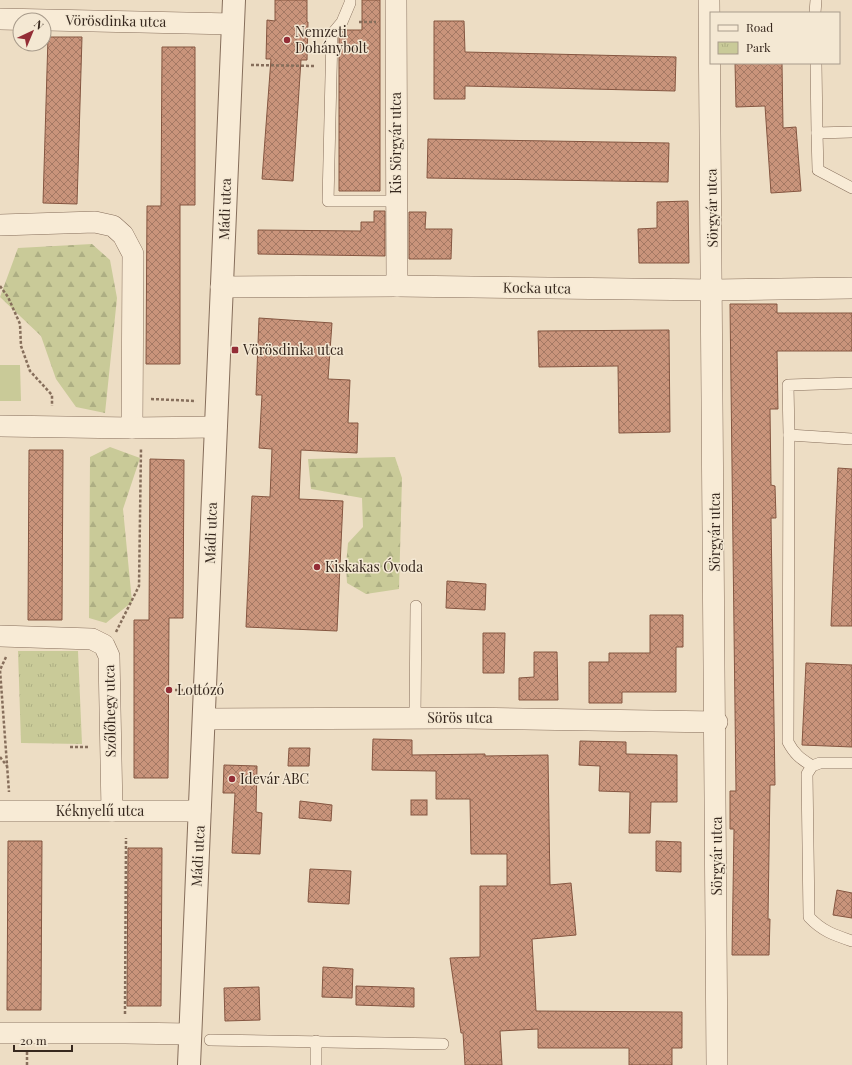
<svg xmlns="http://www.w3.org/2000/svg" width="852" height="1065" font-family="'Playfair Display',serif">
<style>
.grass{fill:#c9ca98}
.forest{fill:url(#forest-firs)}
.park{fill:url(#park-tufts)}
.building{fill:url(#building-cross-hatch);stroke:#855641}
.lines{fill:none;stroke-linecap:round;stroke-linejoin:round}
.service-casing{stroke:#866e5b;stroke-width:12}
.minor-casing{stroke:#866e5b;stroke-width:22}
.tertiary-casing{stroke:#866e5b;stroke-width:24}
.path{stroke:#866e5b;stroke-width:2.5;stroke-dasharray:3 2;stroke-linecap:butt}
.service{stroke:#f8ebd6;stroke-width:11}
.minor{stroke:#f8ebd6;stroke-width:21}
.tertiary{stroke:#f8ebd6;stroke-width:22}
.poi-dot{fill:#932d36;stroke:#f4e8d3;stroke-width:1.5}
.labels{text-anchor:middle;stroke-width:3;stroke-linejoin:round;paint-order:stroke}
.street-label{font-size:14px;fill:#37281e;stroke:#f4e8d3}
.poi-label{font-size:14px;fill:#37281e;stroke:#f4e8d3;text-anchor:start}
</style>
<defs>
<pattern id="forest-firs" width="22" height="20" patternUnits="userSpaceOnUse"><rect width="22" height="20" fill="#c9ca98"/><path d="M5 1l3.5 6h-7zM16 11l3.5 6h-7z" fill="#adae83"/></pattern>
<pattern id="park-tufts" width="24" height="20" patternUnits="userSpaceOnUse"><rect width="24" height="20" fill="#c9ca98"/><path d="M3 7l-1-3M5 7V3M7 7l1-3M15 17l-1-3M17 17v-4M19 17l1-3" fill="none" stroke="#adae83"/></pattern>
<pattern id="building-cross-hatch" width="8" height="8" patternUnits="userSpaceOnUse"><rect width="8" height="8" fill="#c9947b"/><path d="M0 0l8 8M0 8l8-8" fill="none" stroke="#a47964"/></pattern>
</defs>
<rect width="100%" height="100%" fill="#edddc4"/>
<!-- grass -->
<path class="grass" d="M0 365H20L21 401H0Z"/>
<!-- forest -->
<g class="forest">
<path d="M92 244 110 260 117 298 105 413 76 407 56 379 41 336 0 297 18 248Z"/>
<path d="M110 447 140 458 123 509 132 602 106 623 89 618 90 457Z"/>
<path d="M395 457 402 478 399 589 366 594 347 583 346 565 348 543 363 527 362 498 311 489 308 459Z"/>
</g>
<!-- park -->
<path class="park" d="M18 651H78L82 744 21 743Z"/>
<!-- building -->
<g class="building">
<path d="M275 0H307V22H308L307 60H301L293 181 262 179 271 59H266L267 20 275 21Z"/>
<path d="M362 0H380V191H339V36L344 30H362Z"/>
<path d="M434 21H464L465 52 676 57 675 91 465 86V99H434Z"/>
<path d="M48 37H82L77 204 43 203Z"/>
<path d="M162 47H195V205H180V364H146L147 206H161Z"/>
<path d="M735 63H782L783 128 796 127 801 191 771 193 765 106 736 107Z"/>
<path d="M428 139 669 143 668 182 427 178Z"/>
<path d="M688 201 689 263H639L638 229 657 228V202Z"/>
<path d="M374 211H385V256L258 254V230L361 231V222H374Z"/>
<path d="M409 212H426L425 229H452L451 259H409Z"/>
<path d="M730 304H777V313H852V351H777L778 409H770L771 485 775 486 776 518H771L775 785H770L768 919H770L769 955H732L734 829H730V791H736Z"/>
<path d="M259 318 332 323 328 379 350 380 348 423H358L357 453 301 450 299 499 343 501 337 631 246 627 252 496 270 497 272 449 259 448 262 395H256Z"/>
<path d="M669 330 670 432 619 433 618 366 539 367 538 331Z"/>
<path d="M29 450H63L62 620H28Z"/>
<path d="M150 459 184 460 183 618H169L168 778H134V620H149Z"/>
<path d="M838 468 852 469V626H831Z"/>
<path d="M447 581 486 584 485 610 446 608Z"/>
<path d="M650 615H683V647H676V692H622V703H589V662H609V653H650Z"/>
<path d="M483 633H505L504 673H483Z"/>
<path d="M534 652H557L558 700H519V678L534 677Z"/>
<path d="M806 663 852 665V747L802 745Z"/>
<path d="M373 739 412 740V755L485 754V756L548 755 550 885 571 883 576 935 532 939 536 1011 682 1012V1048H672V1065H629V1048H538V1029L500 1031 502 1065H465L463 1033H461L450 958 480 957V886H507V854H471L470 799H436V771L372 770Z"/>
<path d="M580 741 626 742V754L677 755V802H651L650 833H629L630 792 599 791 600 766 579 765Z"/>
<path d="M289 748H310L309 766H288Z"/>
<path d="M224 765 257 766 256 812 262 813 260 854 232 853 235 793H223Z"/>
<rect x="411" y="800" width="16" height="15"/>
<path d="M300 801 332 805 331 821 299 818Z"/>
<path d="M8 841H42L41 1010H7Z"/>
<path d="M656 841 681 842V872L656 871Z"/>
<path d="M128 848H162L161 1006H127Z"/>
<path d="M310 869 351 871 349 904 308 902Z"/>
<path d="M837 890 852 893V918L833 915Z"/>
<path d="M323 967 353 969 352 998 322 997Z"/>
<path d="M356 986 414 988V1007L356 1005Z"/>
<path d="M259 987 260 1020 225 1021 224 988Z"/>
</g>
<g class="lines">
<defs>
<g id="service">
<path d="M350 0V3L342 22 332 34 328 201H397"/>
<path d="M815 13 816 0"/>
<path d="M816 63 817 133 852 132"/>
<path d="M817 133 818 170 852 188"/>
<path d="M789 435 852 439"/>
<path d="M415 718 416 606"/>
<path d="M852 763H820L812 766 807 774 809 917C822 931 834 935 852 941"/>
<path d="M812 766C800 758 795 755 788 742L789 435 788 385 852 383"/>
<path d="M210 1040 443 1044"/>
<path d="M316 1041V1065"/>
</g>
<g id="minor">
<path d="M396 0 397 286"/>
<path d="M709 0C714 355 717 710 717 1065"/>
<path d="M0 19 233 24"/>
<path d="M0 225 95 222 113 226 123 235 133 254 132 428"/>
<path d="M221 287 397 286 713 290 852 288"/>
<path d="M0 426 132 428 216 427"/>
<path d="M0 636 92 639 104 645 109 656 112 811"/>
<path d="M204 719 464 718 717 722"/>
<path d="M0 811H200"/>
<path d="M0 1033H125L190 1034"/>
</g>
<path id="tertiary" d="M189 1065 234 0"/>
</defs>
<!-- service casing -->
<use href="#service" class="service-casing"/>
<!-- minor casing -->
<use href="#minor" class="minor-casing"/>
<!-- tertiary casing -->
<use href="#tertiary" class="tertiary-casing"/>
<!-- path -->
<g class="path">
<path d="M359 22H376"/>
<path d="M251 65 316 66"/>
<path d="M0 286 8 297 20 324 21 346 30 371 52 395V406"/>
<path d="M151 399 196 401"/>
<path d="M116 632 139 586 141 448"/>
<path d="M6 657 0 670 9 792"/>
<path d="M170 690H186"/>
<path d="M70 747H90"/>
<path d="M0 757 7 766"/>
<path d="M125 1014 126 838"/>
<path d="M27 1052V1065"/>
</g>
<!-- service -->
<use href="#service" class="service"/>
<!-- minor -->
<use href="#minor" class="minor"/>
<!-- tertiary -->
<use href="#tertiary" class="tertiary"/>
</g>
<!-- markers -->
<g class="poi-dot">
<circle cx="287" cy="40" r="4"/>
<rect x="231" y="346" width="8" height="8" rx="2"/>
<circle cx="317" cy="567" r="4"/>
<circle cx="169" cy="690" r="4"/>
<circle cx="232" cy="779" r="4"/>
</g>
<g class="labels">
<!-- street labels -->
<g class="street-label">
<text transform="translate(116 21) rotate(1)" y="5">Vörösdinka utca</text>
<text transform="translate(396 143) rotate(-90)" y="5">Kis Sörgyár utca</text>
<text transform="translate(712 208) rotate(-91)" y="5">Sörgyár utca</text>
<text transform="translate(225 209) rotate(-88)" y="5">Mádi utca</text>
<text transform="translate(537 288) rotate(1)" y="5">Kocka utca</text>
<text transform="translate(715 532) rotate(-90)" y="5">Sörgyár utca</text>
<text transform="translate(211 533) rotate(-88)" y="5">Mádi utca</text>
<text transform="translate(110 711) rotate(-91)" y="5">Szőlőhegy utca</text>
<text x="460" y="723">Sörös utca</text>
<text x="100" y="816">Kéknyelű utca</text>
<text transform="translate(198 856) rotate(-87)" y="5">Mádi utca</text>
<text transform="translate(717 856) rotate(-90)" y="5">Sörgyár utca</text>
</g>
<!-- poi labels -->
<g class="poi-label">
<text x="295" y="37">Nemzeti<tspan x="295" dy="16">Dohánybolt</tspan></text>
<text x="243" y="355">Vörösdinka utca</text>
<text x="325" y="572">Kiskakas Óvoda</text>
<text x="177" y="695">Lottózó</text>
<text x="240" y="784">Idevár ABC</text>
</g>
</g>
<!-- legend -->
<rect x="710" y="12" width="130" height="52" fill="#f4e8d3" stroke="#a89b8b"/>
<rect x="718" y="25" width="20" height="6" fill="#f8ebd6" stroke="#a89b8b"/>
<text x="746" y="32" font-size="12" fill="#37281e">Road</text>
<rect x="718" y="42" width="20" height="12" fill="url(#park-tufts)" stroke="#a89b8b"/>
<text x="746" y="52" font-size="12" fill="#37281e">Park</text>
<!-- north arrow -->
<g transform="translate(32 32) rotate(44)"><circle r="19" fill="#f4e8d3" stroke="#a89b8b"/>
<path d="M0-3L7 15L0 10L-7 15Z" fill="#932d36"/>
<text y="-6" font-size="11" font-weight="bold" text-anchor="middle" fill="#37281e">N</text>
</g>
<!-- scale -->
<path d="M14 1045v6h58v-6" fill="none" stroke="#37281e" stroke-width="2"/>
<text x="20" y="1045" font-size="12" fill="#37281e" stroke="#f4e8d3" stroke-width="3" paint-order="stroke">20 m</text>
</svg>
